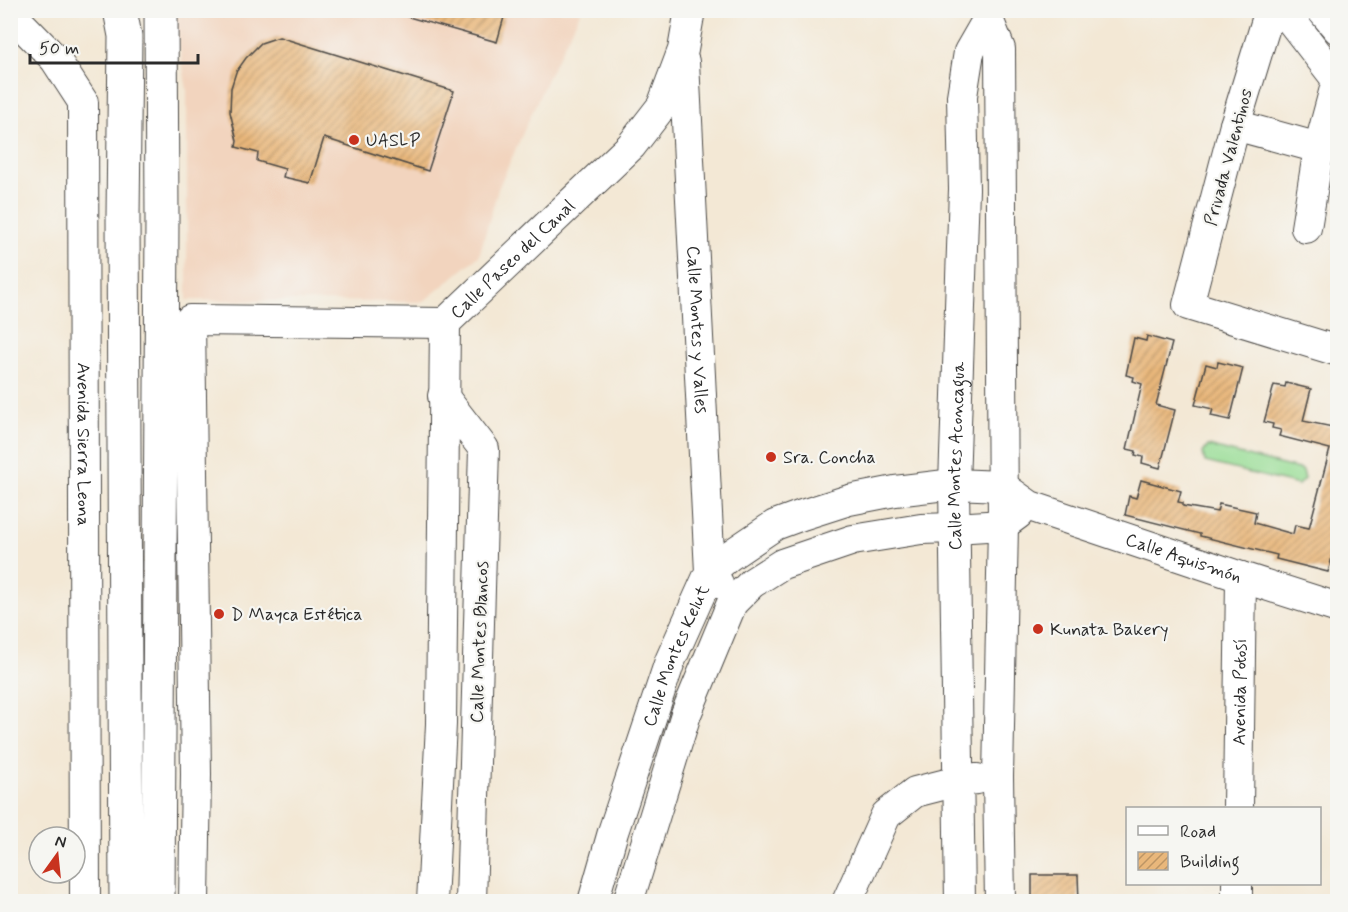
<svg xmlns="http://www.w3.org/2000/svg" width="1348" height="912" font-family="Mynerve,sans-serif">
<style>
.built{fill:#f2d4be}
.green{fill:#99dd95;stroke:#628460;stroke-width:1.5}
.building{fill:url(#building-hatch)}
.lines{fill:none;stroke-linecap:round;stroke-linejoin:round}
.minor-casing{stroke:#494744;stroke-width:32}
.highway-casing{stroke:#494744;stroke-width:35}
.minor{stroke:#fff;stroke-width:30}
.highway{stroke:#fff;stroke-width:33}
.poi-dot{fill:#c8321e;stroke:#f6f6f2;stroke-width:2}
.labels{text-anchor:middle;stroke-width:4.5;stroke-linejoin:round;paint-order:stroke}
.poi-label{font-size:18px;fill:#2b2b2b;stroke:#f6f6f2;text-anchor:start}
.street-label{font-size:18px;fill:#2b2b2b;stroke:#f6f6f2}
</style>
<defs>
<pattern id="building-hatch" width="6" height="6" patternUnits="userSpaceOnUse" patternTransform="scale(1.5)"><rect width="6" height="6" fill="#e9b77b"/><path d="M-1 1l2-2M0 6l6-6M5 7l2-2" fill="none" stroke="#bd9565"/></pattern>
</defs>
<rect width="100%" height="100%" fill="#f6f6f2"/>
<filter id="ink" filterUnits="userSpaceOnUse"><feTurbulence type="fractalNoise" baseFrequency=".0167" numOctaves="2"/><feDisplacementMap in="SourceGraphic" scale="12" xChannelSelector="R" yChannelSelector="G"/><feConvolveMatrix kernelMatrix="1 2 1 2 8 2 1 2 1" color-interpolation-filters="sRGB"/></filter>
<filter id="wash" filterUnits="userSpaceOnUse"><feTurbulence type="fractalNoise" baseFrequency=".008" numOctaves="4" result="noise"/><feDisplacementMap in="SourceGraphic" scale="24" xChannelSelector="R" yChannelSelector="G"/><feGaussianBlur stdDeviation="1.35" result="paint"/><feColorMatrix in="noise" values="0 0 0 0 0 0 0 0 0 0 0 0 0 0 0 0 0 1.4 0 .05"/><feComposite in="paint" operator="in"/></filter>
<g filter="url(#wash)">
<rect width="100%" height="100%" fill="#f3e8d5"/>
<!-- built -->
<path class="built" d="M173 11H581L546 81 498 189 479 256 423 302 187 300V90Z"/>
<!-- green -->
<path class="green" d="M1208 446 1302 470 1304 474V479L1298 485 1205 462 1203 453Z"/>
<g id="blocks">
<!-- building -->
<g class="building">
<path d="M406 10H506L497 42 405 16Z"/>
<path d="M279 37 454 91 428 171 324 138 310 183 283 177 285 169 257 161 258 153 236 147 237 141 230 112 231 88 236 72 246 58 261 43Z"/>
<path d="M1147 336 1172 343 1156 405 1175 410 1160 468 1142 463 1143 457 1135 455 1136 451 1127 449 1142 384 1133 381 1134 377 1126 375 1134 338 1146 341Z"/>
<path d="M1218 362 1243 368 1230 420 1211 416 1213 409 1195 405 1206 364 1217 367Z"/>
<path d="M1286 383 1311 389 1303 421 1338 428V536L1328 572 1276 559 1277 555 1200 536V534L1125 515 1129 496 1136 498 1141 480 1181 491 1178 502 1183 503V506L1217 512 1219 504 1256 512 1254 523 1293 534 1295 525 1309 528 1330 449 1279 436 1281 430 1272 428 1273 424 1264 422 1274 385 1285 387Z"/>
<path d="M1032 875H1078L1079 902H1032Z"/>
</g>
</g>
</g>
<g filter="url(#ink)">
<use href="#blocks" fill-opacity="0" stroke="#494744" stroke-width="1.5"/>
<g class="lines">
<defs>
<g id="minor">
<path d="M989 10 988 19 1000 49 1003 525 998 777 1000 902"/>
<path d="M1270 10 1235 125 1188 305 1338 351"/>
<path d="M1283 10 1338 81"/>
<path d="M1322 10 1338 29"/>
<path id="s1" d="M10 13 55 59 83 102 85 902"/>
<path id="s2" d="M684 62 710 572 718 583"/>
<path d="M1235 125 1319 148"/>
<path d="M1306 228 1319 148 1337 81"/>
<path d="M443 396 484 449 471 902"/>
<path id="s3" d="M1238 808 1241 577"/>
<path id="s4" d="M194 902 196 774 190 320 445 323 631 146 662 106 683 50 690 10"/>
<path d="M432 902 441 724 445 323"/>
<path id="s5" d="M593 902 613 832 670 661 710 572 729 556 775 525 802 515 849 500 895 491 954 484 1002 486 1030 506 1241 577 1338 608"/>
<path d="M628 902 686 714 732 603 752 583 782 564 853 540 921 529 954 528 1003 525 1018 514"/>
<path d="M847 902 886 815 915 792 958 781 977 779"/>
<path id="s6" d="M960 902 954 484 964 189 962 96 969 52 988 19"/>
<path d="M1237 902V884"/>
</g>
<g id="highway">
<path d="M120 10 125 36 123 217 126 902"/>
<path d="M158 902 162 220 161 10"/>
</g>
</defs>
<!-- minor casing -->
<use href="#minor" class="minor-casing"/>
<!-- highway casing -->
<use href="#highway" class="highway-casing"/>
<!-- minor -->
<use href="#minor" class="minor"/>
<!-- highway -->
<use href="#highway" class="highway"/>
</g>
</g>
<!-- markers -->
<g class="poi-dot">
<circle cx="354" cy="140" r="6"/>
<circle cx="771" cy="457" r="6"/>
<circle cx="219" cy="614" r="6"/>
<circle cx="1038" cy="629" r="6"/>
</g>
<g class="labels">
<!-- poi labels -->
<g class="poi-label">
<text x="366" y="146">UASLP</text>
<text x="783" y="463">Sra. Concha</text>
<text x="231" y="620">D Mayca Estética</text>
<text x="1050" y="635">Kunata Bakery</text>
</g>
<!-- street labels -->
<g class="street-label">
<text transform="translate(1228 157) rotate(-75)" y="6">Privada Valentinos</text>
<text dy="6" stroke="none"><textPath href="#s4" startOffset="930">Calle Paseo del Canal</textPath></text>
<text dy="6" stroke="none"><textPath href="#s2" startOffset="268">Calle Montes y Valles</textPath></text>
<text dy="6" stroke="none"><textPath href="#s1" startOffset="458">Avenida Sierra Leona</textPath></text>
<text dy="6" stroke="none"><textPath href="#s6" startOffset="446">Calle Montes Aconcagua</textPath></text>
<text dy="6" stroke="none"><textPath href="#s5" startOffset="860">Calle Aquismón</textPath></text>
<text transform="translate(479 642) rotate(-88)" y="6">Calle Montes Blancos</text>
<text dy="6" stroke="none"><textPath href="#s5" startOffset="260">Calle Montes Kelut</textPath></text>
<text dy="6" stroke="none"><textPath href="#s3" startOffset="116">Avenida Potosí</textPath></text>
</g>
</g>
<!-- margin -->
<rect width="1348" height="912" fill="none" stroke="#f6f6f2" stroke-width="36"/>
<!-- legend -->
<rect x="1126" y="807" width="195" height="78" fill="#f6f6f2" stroke="#a5a5a2" stroke-width="1.5"/>
<rect x="1138" y="826" width="30" height="9" fill="#ffffff" stroke="#a5a5a2" stroke-width="1.5"/>
<text x="1180" y="837" font-size="18" fill="#2b2b2b">Road</text>
<rect x="1138" y="852" width="30" height="18" fill="url(#building-hatch)" stroke="#a5a5a2" stroke-width="1.5"/>
<text x="1180" y="867" font-size="18" fill="#2b2b2b">Building</text>
<!-- north arrow -->
<g transform="translate(57 855) rotate(15)"><circle r="28" fill="#f6f6f2" stroke="#a5a5a2" stroke-width="1.5"/>
<path d="M0-4.5L10 22L0 15L-10 22Z" fill="#c8321e"/>
<text y="-9" font-size="16" font-weight="bold" text-anchor="middle" fill="#2b2b2b">N</text>
</g>
<!-- scale -->
<path d="M30 54v9h168v-9" fill="none" stroke="#2b2b2b" stroke-width="3"/>
<text x="39" y="54" font-size="18" fill="#2b2b2b" stroke="#f6f6f2" stroke-width="4.5" paint-order="stroke">50 m</text>
</svg>
